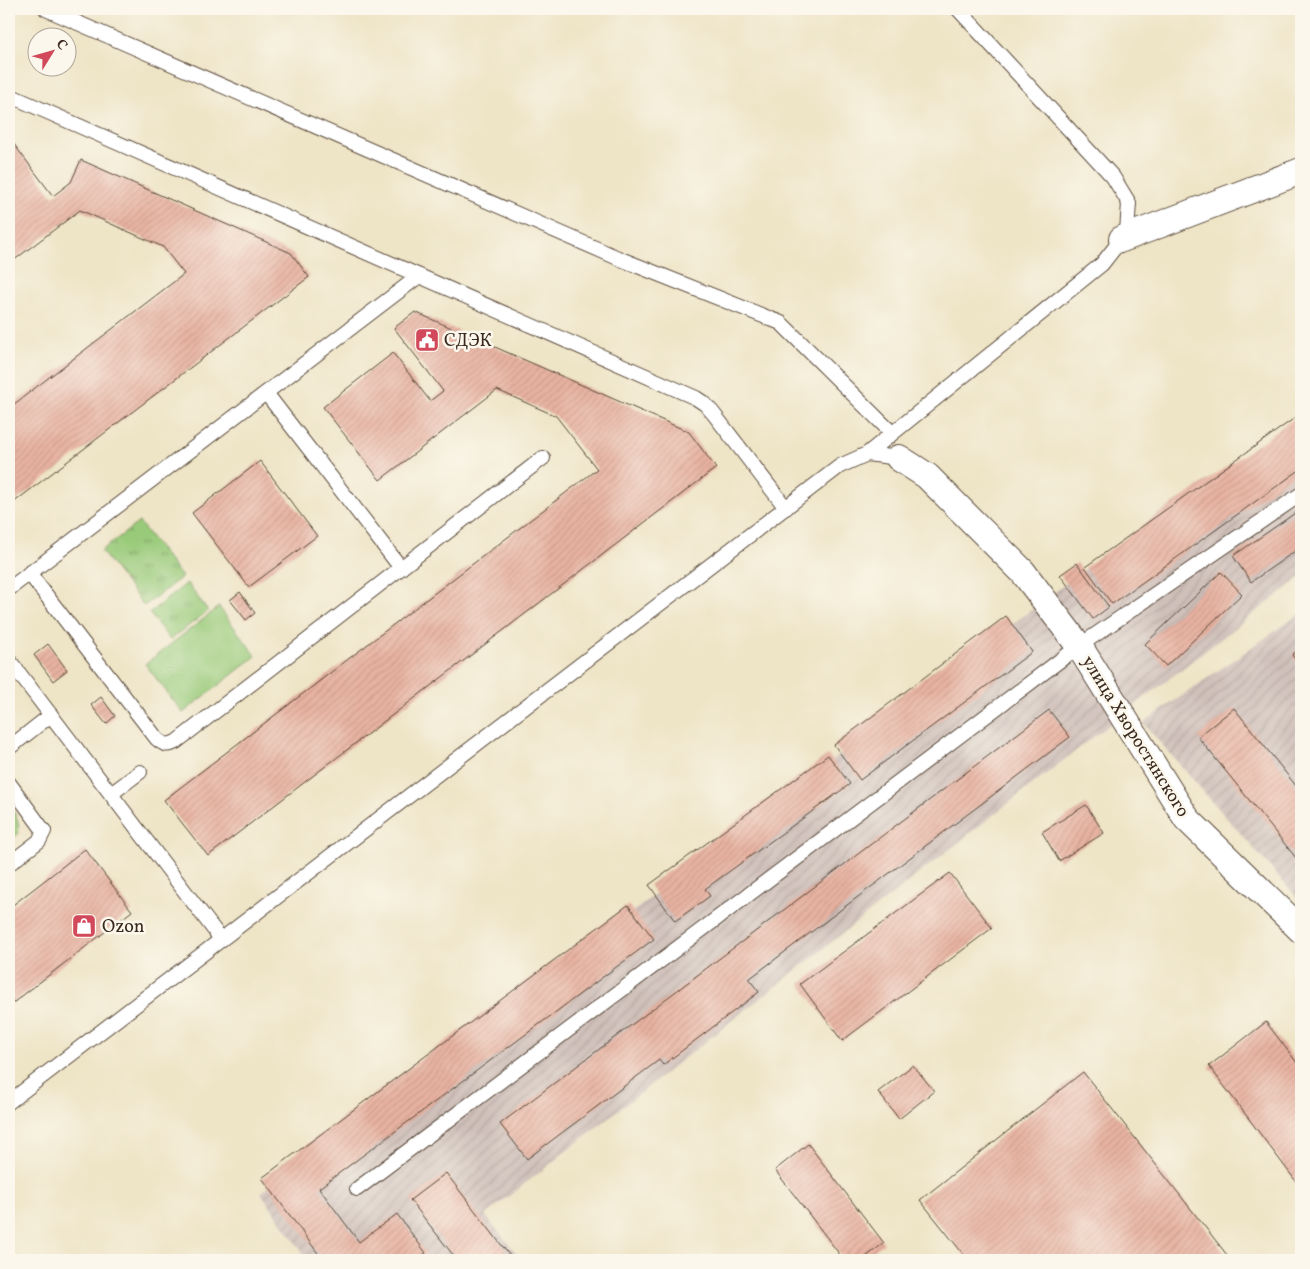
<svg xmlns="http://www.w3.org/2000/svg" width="1310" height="1269" font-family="Vollkorn,serif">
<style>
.industrial{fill:url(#industrial-furrows)}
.park{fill:url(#park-tufts);stroke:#6a7a4c}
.pitch{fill:#99ca79;stroke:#6a7a4c}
.building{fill:url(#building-hatch)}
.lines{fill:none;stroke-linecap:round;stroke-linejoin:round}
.lane-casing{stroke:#564637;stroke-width:16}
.street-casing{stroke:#564637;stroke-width:28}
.lane{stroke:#fff;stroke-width:14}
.street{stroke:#fff;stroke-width:26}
.labels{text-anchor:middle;stroke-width:5;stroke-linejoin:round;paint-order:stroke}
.poi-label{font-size:18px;fill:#3b2a1e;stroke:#fbf7ec;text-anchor:start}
.street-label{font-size:18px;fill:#3b2a1e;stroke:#fbf7ec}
</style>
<defs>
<pattern id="industrial-furrows" width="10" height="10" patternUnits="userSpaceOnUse" patternTransform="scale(1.25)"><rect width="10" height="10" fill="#cfc0ba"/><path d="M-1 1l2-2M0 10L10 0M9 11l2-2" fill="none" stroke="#b3a59f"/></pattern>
<pattern id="park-tufts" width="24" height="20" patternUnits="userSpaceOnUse" patternTransform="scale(1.25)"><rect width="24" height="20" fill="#99ca79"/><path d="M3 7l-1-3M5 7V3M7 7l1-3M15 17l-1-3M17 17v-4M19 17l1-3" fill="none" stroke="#7ea463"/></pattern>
<pattern id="building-hatch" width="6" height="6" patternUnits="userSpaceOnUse" patternTransform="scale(1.25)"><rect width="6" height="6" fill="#e8b2a1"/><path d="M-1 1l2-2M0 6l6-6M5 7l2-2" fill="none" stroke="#c8998a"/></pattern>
</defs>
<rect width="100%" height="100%" fill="#fbf7ec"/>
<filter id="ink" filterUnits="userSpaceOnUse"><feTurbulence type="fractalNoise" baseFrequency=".02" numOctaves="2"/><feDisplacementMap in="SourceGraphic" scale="10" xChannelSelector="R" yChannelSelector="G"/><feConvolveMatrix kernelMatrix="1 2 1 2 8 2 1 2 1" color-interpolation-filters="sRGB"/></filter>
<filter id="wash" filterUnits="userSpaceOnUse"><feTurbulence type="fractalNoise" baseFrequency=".0096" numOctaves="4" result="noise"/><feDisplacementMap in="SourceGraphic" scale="20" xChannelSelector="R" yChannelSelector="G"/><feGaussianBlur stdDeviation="1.12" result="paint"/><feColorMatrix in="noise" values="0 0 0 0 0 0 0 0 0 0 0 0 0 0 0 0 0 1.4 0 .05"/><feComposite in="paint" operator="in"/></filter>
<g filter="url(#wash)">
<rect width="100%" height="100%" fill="#eee4c6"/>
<!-- industrial -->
<g class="industrial">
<path d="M1301 420V577L1016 797 485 1215 522 1260H308L261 1193 1158 514Z"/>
<path d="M1301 613V902L1143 723Z"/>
</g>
<!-- park -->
<g class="park">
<path d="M139 522 182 577 144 606 101 551Z"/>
<path d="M187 583 208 611 170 640 149 613Z"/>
<path d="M9 806C17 815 20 822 18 834L9 842Z"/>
</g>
<!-- pitch -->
<path class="pitch" d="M219 607 256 656 183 713 145 664Z"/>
<g id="blocks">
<!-- building -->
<g class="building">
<path d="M13 143 53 196 71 182 81 160 291 253 309 277 9 506V408L184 274 163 247 80 210 9 264V146Z"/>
<path d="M415 312 689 432 716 468 208 856 164 800 597 469 556 416 497 390 380 480 323 407 393 353 430 401 443 391 394 328Z"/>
<path d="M1299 415 1301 418V469L1112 604 1085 567Z"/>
<path d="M260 461 317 536 249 587 192 513Z"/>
<path d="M1301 509V547L1251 582 1233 556Z"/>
<path d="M1077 563 1109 607 1093 619 1060 575Z"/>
<path d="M1221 572 1242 594 1166 666 1145 644Z"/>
<path d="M240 592 255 613 246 620 230 600Z"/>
<path d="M1006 616 1032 652 860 780 834 745Z"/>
<path d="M48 644 67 670 53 681 34 655Z"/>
<path d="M1301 648V667L1292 655Z"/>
<path d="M101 697 115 716 106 724 91 705Z"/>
<path d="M1234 708 1301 792V864L1198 737Z"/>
<path d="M1049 710 1070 737 749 979 759 992 663 1065 659 1060 527 1159 500 1124Z"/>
<path d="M828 755 850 784 705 889 710 896 675 921 649 885Z"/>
<path d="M1086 805 1104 833 1059 861 1042 832Z"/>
<path d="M85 849 132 911 9 1006V908Z"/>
<path d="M950 873 992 928 842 1041 800 984Z"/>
<path d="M628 905 654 939 319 1188 359 1242 397 1214 426 1253 418 1259 419 1260H323L262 1178Z"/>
<path d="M1266 1022 1301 1068V1188L1209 1066Z"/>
<path d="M913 1065 934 1091 899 1119 878 1092Z"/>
<path d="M1083 1072 1231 1260H968L920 1200Z"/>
<path d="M808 1144 884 1243 862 1260H844L775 1170Z"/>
<path d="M446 1173 513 1260H457L410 1200Z"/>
</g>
</g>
</g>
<g filter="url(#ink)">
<use href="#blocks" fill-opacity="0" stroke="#564637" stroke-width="1"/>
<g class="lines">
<defs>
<g id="lane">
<path d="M46 9 618 258 781 323 892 433"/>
<path d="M9 95 696 398 705 404 713 413 786 508"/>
<path d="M266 393 401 568"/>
<path d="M867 454 1102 264 1127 232 1129 203 1113 177 958 9"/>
<path d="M29 573 157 739C164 745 168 746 176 742L543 458"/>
<path d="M9 589 419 276"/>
<path d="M9 660 221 939"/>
<path d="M9 748 51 715"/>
<path d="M9 783 44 831 39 841 9 864"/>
<path d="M111 794 140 772"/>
<path d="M9 1102 840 466 867 454 899 458"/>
<path d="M357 1189 1079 646 1301 494"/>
</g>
<g id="street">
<path d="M1122 239 1301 171"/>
<path d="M899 458 927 476 1023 572 1079 646 1187 819 1301 930"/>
</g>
</defs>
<!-- lane casing -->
<use href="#lane" class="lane-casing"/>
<!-- street casing -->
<use href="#street" class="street-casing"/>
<!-- lane -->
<use href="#lane" class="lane"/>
<!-- street -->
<use href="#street" class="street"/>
</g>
</g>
<!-- icons -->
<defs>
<symbol id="civic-square" viewBox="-11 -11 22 22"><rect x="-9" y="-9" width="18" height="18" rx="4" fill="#d1495b" stroke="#fbf7ec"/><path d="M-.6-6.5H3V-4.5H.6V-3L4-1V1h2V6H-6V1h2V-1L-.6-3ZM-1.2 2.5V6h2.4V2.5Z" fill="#fff"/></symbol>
<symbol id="shop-square" viewBox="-11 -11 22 22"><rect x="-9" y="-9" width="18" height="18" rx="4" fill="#d1495b" stroke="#fbf7ec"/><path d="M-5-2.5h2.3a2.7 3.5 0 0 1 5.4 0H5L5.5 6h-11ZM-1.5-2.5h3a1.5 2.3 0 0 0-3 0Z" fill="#fff"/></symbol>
</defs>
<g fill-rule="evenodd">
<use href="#civic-square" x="413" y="326" width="28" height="28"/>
<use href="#shop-square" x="70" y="912" width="28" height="28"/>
</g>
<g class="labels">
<!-- poi labels -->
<g class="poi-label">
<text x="444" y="346">СДЭК</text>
<text x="102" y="932">Ozon</text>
</g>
<!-- street labels -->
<g class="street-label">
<text transform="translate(1136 736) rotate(58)" y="6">улица Хворостянского</text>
</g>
</g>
<!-- margin -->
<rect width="1310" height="1269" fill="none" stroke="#fbf7ec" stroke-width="30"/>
<!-- north arrow -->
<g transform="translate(52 52) rotate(53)"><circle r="24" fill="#fbf7ec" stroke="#aea59a"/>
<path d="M0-4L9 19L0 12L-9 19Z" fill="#d1495b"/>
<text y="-8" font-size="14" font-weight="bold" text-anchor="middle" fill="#3b2a1e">С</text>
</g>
</svg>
